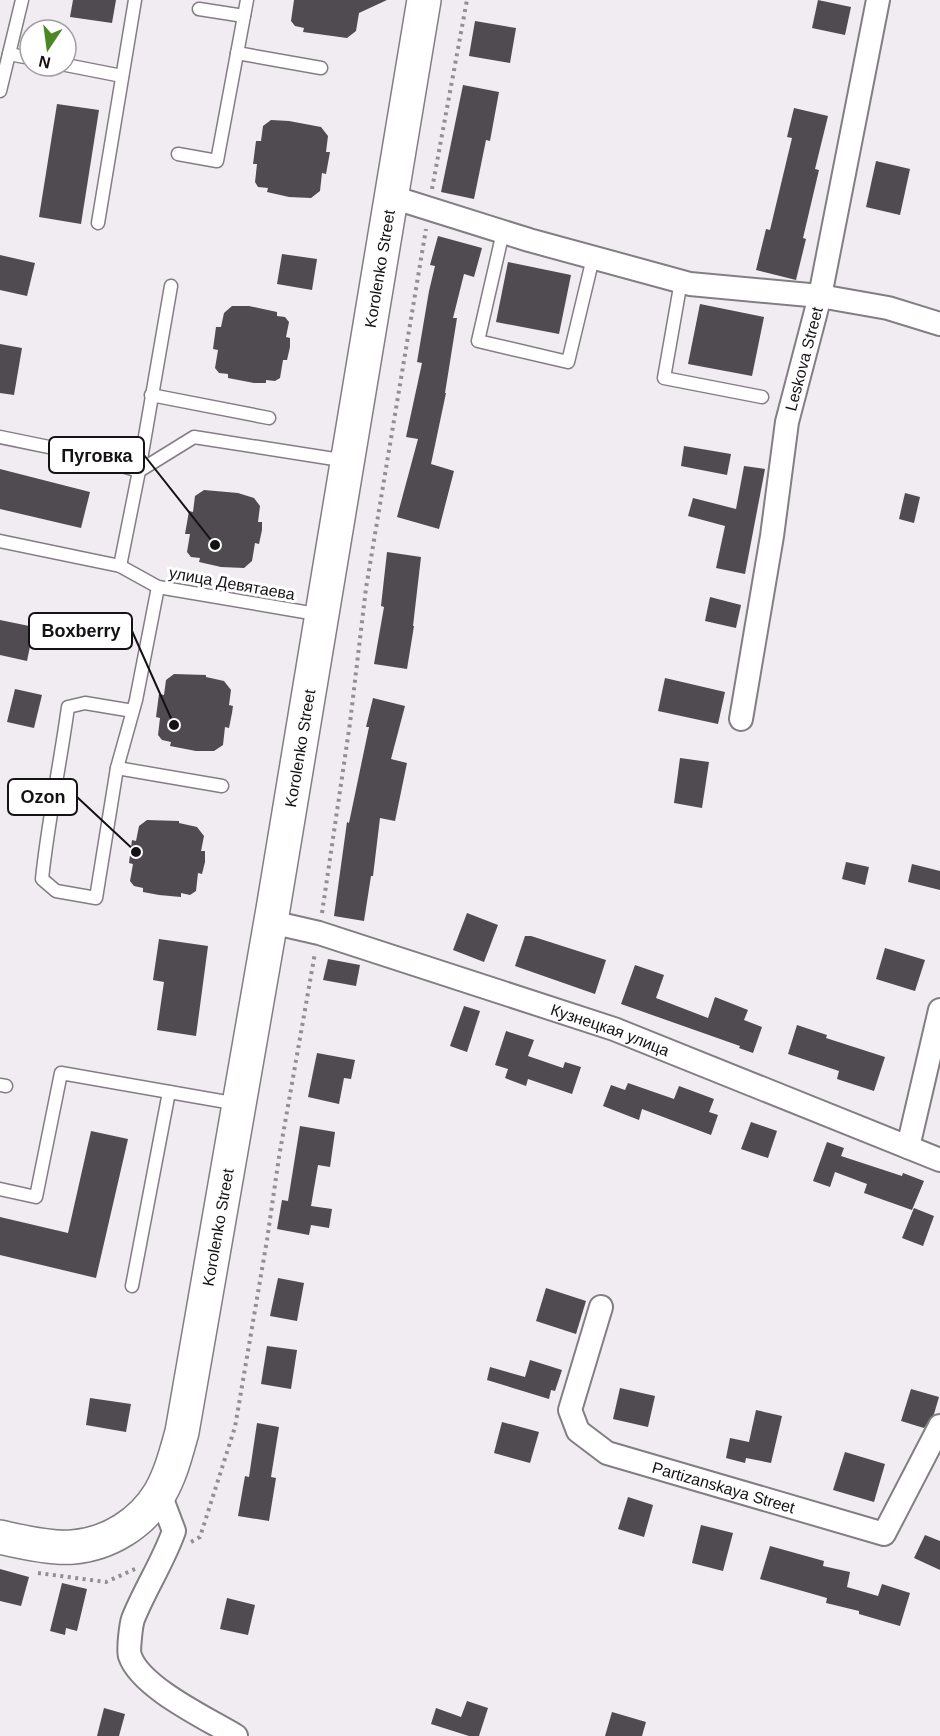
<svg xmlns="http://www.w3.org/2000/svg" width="940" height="1736" font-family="Helvetica,sans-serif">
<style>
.building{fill:#504b51}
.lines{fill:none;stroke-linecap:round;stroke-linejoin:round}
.lane-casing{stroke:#837d84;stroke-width:15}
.street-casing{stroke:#837d84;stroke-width:26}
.secondary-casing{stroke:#837d84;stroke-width:36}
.path{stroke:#938e93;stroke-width:4;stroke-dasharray:3 4.5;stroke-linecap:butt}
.lane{stroke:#fff;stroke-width:12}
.street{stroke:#fff;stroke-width:22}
.secondary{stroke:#fff;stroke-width:33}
.labels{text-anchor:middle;stroke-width:6;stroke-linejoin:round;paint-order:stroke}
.street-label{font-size:16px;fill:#151215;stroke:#fff}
.leader{fill:none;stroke:#151215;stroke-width:2}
.callout-dot{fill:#151215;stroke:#fff;stroke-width:2}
.callout{fill:#fff;stroke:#151215;stroke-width:2}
.callout-label{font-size:18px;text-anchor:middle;font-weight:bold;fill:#151215}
</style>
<rect width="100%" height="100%" fill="#f1ebf2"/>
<!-- building -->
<g class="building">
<path d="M73 0H116L112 23 70 17Z"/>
<path d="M294 0H387L359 13 356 31 347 38 303 32 304 28 295 26 291 21Z"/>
<path d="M818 0 851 7 845 35 812 28Z"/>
<path d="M475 21 516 28 510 63 469 56Z"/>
<path d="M463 85 499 92 490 141 486 140 474 199 441 192Z"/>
<path d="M57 104 99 110 81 224 39 217Z"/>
<path d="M794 108 828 116 815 169 819 170 803 238 806 239 796 280 756 270 766 229 770 230 792 138 787 137Z"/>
<path d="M271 120 289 121 321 127 328 136 326 152H330L326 174 322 173 320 191 311 198 289 197 267 192 268 188 258 187 255 182 257 164H253L256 141H261L263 126Z"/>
<path d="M876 161 910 169 900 215 866 207Z"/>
<path d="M438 236 482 248 474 277 464 274 453 318H457L445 393H446L431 464 454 471 439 529 397 517 418 439 406 437 422 363 417 362 429 291 435 266 430 265Z"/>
<path d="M282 254 317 259 312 290 277 284Z"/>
<path d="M0 255 35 263 27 296 0 290Z"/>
<path d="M508 262 571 275 559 334 496 322Z"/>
<path d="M700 304 764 317 752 376 688 364Z"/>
<path d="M232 306H249L277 312V316L285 317 289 322 286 337 290 338V347L287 360H283L280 378 275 381 266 380V383H254L228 378V374L219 373 215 368 218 350 213 349 216 327H221L224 313Z"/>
<path d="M0 344 22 348 14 395 0 393Z"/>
<path d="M684 446 731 454 727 475 681 466Z"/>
<path d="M744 466 765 469 745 574 716 568 725 526 688 516 693 498 736 509Z"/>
<path d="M0 469 90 492 81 528 0 509Z"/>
<path d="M204 490 238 493 254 498 260 506 258 522H262V530L259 544 255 543 252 561 244 568 221 567 199 562 200 558 191 557 187 552 190 534H185L189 511 193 512 195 496Z"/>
<path d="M905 493 920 497 914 523 899 519Z"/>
<path d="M387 552 421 557 413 626H414L407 669 374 664 384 607 381 606Z"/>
<path d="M710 597 741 605 736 628 705 621Z"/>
<path d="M0 620 34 627 27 661 0 655Z"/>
<path d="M174 674 206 675V677L224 681 231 690 229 705 233 706 232 713 229 728 225 727 223 745 214 751H196L170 746 171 742 162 740 158 735 160 718 156 717 159 694 164 695 166 680Z"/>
<path d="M665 678 725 692 718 724 658 711Z"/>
<path d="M15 689 42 695 34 728 7 722Z"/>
<path d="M373 698 405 706 391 759 407 763 395 821 380 818 373 876H371L364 921 334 916 347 822 349 823 369 727H366Z"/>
<path d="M680 758 709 762 702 808 674 803Z"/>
<path d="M147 820 179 821V823L197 827 204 836 201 851H205V862L202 874 198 873 196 891 190 895 181 893V897L159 895 143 892V888L134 886 130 881 133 864 129 863 132 840 136 841 139 826Z"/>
<path d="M846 862 869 867 865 885 842 879Z"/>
<path d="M912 864 940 871V890L908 882Z"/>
<path d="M467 913 498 925 484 962 453 950Z"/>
<path d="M525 936H531L606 960 595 994 515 966Z"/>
<path d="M159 939 208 946 196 1036 157 1030 164 982 153 980Z"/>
<path d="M885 948 925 960 915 991 876 979Z"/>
<path d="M328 959 360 965 356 986 323 980Z"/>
<path d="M635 965 664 975 656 998 708 1018 715 997 748 1010 744 1020 762 1027 753 1053 739 1048 740 1046 621 1004Z"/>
<path d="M464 1006 480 1011 467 1052 450 1046Z"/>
<path d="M797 1025 827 1035 826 1038 885 1057 874 1091 837 1079 839 1071 788 1054Z"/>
<path d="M506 1031 534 1040 528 1056 563 1068 565 1062 581 1067 572 1094 528 1079 526 1086 505 1078 508 1069 495 1065Z"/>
<path d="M317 1053 355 1060 351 1079 344 1078 339 1104 308 1097Z"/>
<path d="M628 1083 674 1099 679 1086 714 1099 709 1112 718 1115 711 1135 642 1109 639 1120 603 1106 611 1085 625 1090Z"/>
<path d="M751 1122 777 1131 768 1158 741 1149Z"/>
<path d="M300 1126 335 1132 330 1167 318 1165 311 1206 332 1209 329 1228 311 1225 309 1235 277 1229 282 1200 288 1201Z"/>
<path d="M91 1131 128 1139 96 1278 0 1255V1217L68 1233Z"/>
<path d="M827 1142 844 1148 841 1156 902 1176 903 1173 924 1181 912 1210 864 1193 867 1184 835 1172 830 1187 813 1181Z"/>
<path d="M914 1208 934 1216 923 1246 902 1238Z"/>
<path d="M278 1278 304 1283 297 1321 270 1316Z"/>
<path d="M546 1288 586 1301 576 1334 536 1321Z"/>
<path d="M267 1346 297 1350 291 1389 261 1384Z"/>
<path d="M530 1360 562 1370 555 1391 551 1390 549 1399 487 1380 490 1367 525 1377Z"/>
<path d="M620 1388 655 1396 648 1427 613 1419Z"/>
<path d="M911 1389 939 1397 934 1414 924 1428 901 1421Z"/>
<path d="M90 1398 131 1404 126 1432 86 1425Z"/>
<path d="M756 1410 782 1416 771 1463 746 1458 745 1463 726 1458 730 1438 749 1442Z"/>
<path d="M502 1422 539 1432 530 1463 494 1453Z"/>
<path d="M257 1423 279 1427 271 1477 276 1478 269 1521 238 1516 245 1476 249 1477Z"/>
<path d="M845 1452 885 1464 874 1502 833 1490Z"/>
<path d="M628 1497 653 1505 644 1537 618 1529Z"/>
<path d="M701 1525 733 1533 723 1571 692 1563Z"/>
<path d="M925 1535 940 1541V1570L914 1558Z"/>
<path d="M770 1546 824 1561 823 1566 850 1572 847 1587 878 1596 882 1584 910 1593 900 1626 859 1614V1611L826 1603 827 1598 760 1579Z"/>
<path d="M0 1569 29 1577 21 1606 0 1601Z"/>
<path d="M62 1583 87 1589 77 1631 66 1628 65 1635 50 1631Z"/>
<path d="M227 1598 255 1605 248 1635 220 1629Z"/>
<path d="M467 1701 488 1708 479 1736H469L431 1724 436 1708 461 1717Z"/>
<path d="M104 1708 125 1714 119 1736H97Z"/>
<path d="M612 1712 646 1722 642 1736H605Z"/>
</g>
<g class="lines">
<defs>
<g id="lane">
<path d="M199 9 244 16"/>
<path d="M237 53 321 68"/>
<path d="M9 54 30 58"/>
<path d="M66 65 122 76"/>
<path d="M0 91 22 0"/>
<path d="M178 154 217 161 247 0"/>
<path d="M98 223 135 0"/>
<path d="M503 232 478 341 568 362 593 258"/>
<path d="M681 281 664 378 762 397"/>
<path d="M171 286 139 471 194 437 347 461"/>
<path d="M151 395 269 418"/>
<path d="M0 437 83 454 139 471 120 566"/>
<path d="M0 541 120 566 158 587 322 615"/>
<path d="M133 711 85 703 68 707C60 765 48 821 42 879L56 891 96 898 117 768 136 700 158 587"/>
<path d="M117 768 222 786"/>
<path d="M0 1085 6 1086"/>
<path d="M0 1189 36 1197 61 1073 238 1104"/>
<path d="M132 1286 169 1092"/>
</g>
<g id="street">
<path d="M392 197 529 240 690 284 820 296 888 308 940 324"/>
<path id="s1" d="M741 719 772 536 787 422 820 296 878 0"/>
<path id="s2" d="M271 922 319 933 614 1029 940 1160"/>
<path d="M908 1147 940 1010"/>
<path id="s3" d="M601 1307 570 1410 578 1431 607 1453 884 1534 940 1426"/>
<path d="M160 1494 174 1531C163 1562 145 1589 133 1619 131 1625 128 1650 130 1656 141 1688 208 1719 236 1736"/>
</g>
<g id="secondary">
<path id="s4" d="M0 1537C21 1542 52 1549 73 1547 109 1544 142 1523 160 1493 171 1474 176 1453 182 1432L273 909 424 0"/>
</g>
</defs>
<!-- lane casing -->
<use href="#lane" class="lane-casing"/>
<!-- street casing -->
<use href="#street" class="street-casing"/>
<!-- secondary casing -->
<use href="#secondary" class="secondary-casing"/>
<!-- path -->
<g class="path">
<path d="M432 189 467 0"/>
<path d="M322 913 350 723 366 588 426 229"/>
<path d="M191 1542 200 1537 235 1427 267 1240 279 1157 315 953"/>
<path d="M38 1573 106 1582 135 1569"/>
</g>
<!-- lane -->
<use href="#lane" class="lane"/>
<!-- street -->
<use href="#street" class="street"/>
<!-- secondary -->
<use href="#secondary" class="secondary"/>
</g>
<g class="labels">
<!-- street labels -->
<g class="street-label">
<text dy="6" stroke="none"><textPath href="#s4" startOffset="1425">Korolenko Street</textPath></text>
<text dy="6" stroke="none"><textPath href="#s1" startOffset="366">Leskova Street</textPath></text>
<text transform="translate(232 583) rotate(10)" y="6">улица Девятаева</text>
<text dy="6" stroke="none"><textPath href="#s4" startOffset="939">Korolenko Street</textPath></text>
<text dy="6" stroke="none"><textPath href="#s2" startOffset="356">Кузнецкая улица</textPath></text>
<text dy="6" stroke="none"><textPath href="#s4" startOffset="453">Korolenko Street</textPath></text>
<text dy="6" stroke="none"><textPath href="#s3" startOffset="288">Partizanskaya Street</textPath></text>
</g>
</g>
<!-- callouts -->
<path class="leader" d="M215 545L144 455M174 725L132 631M136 852L77 797"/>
<g class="callout-dot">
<circle cx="215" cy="545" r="6"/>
<circle cx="174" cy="725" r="6"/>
<circle cx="136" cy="852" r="6"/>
</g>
<g class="callout">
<rect x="49" y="437" width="95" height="36" rx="6"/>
<rect x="29" y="613" width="103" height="36" rx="6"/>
<rect x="8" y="779" width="69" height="36" rx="6"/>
</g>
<g class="callout-label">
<text x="97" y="462">Пуговка</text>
<text x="81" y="637">Boxberry</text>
<text x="43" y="803">Ozon</text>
</g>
<!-- north arrow -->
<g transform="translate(48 48) rotate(193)"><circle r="28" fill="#ffffff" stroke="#a1a0a1" stroke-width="1.5"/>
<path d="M0-4.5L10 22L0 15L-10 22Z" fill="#4b8725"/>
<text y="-9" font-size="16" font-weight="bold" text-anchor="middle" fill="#151215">N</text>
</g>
</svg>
